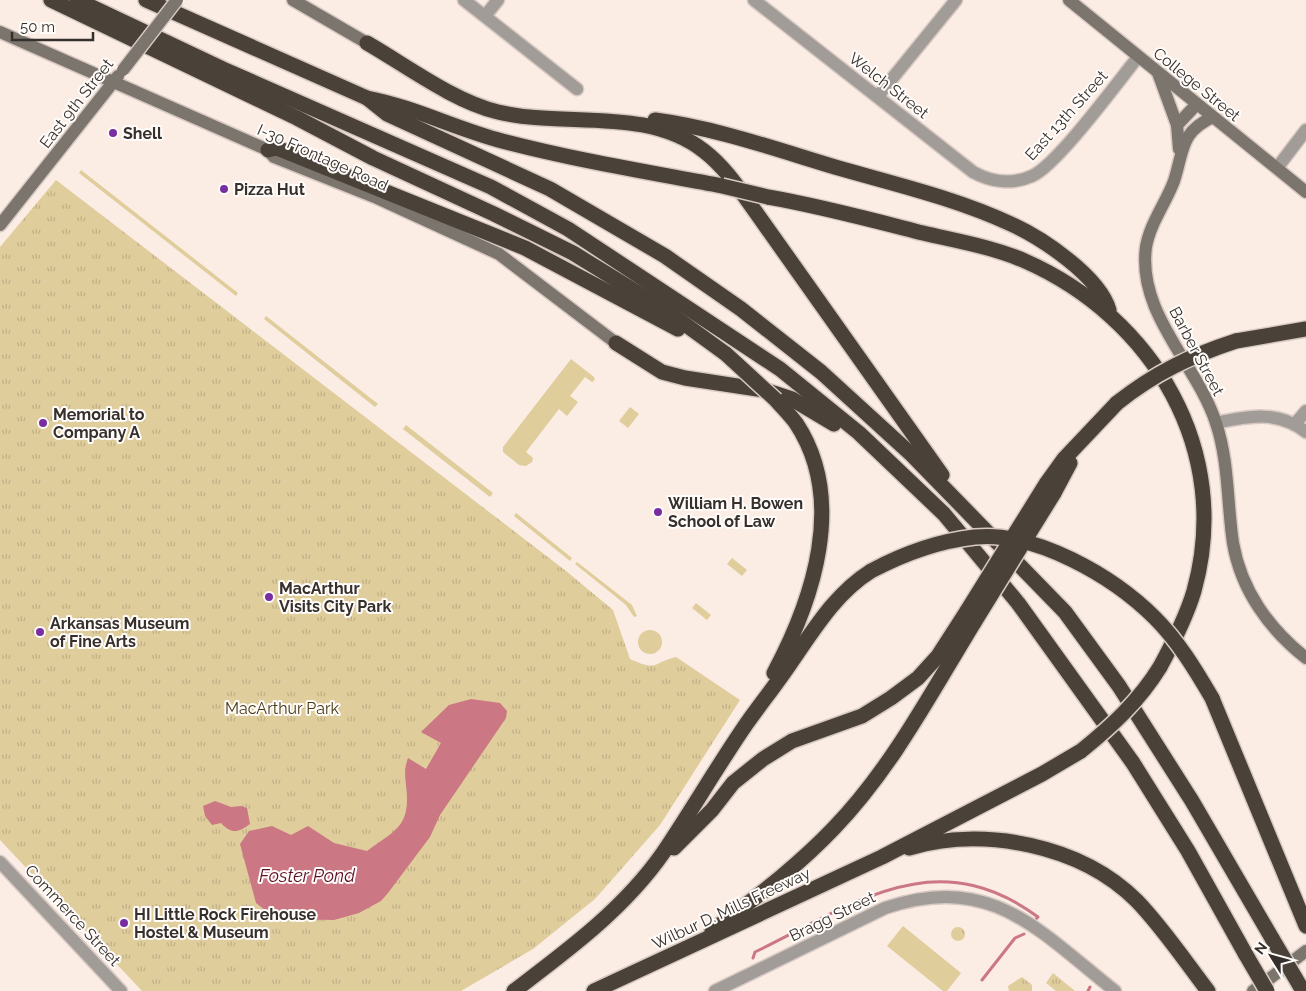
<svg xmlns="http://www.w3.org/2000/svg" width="1306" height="991" font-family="Raleway,sans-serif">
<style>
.green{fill:#e0cd9c}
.park{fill:url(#park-tufts)}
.water{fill:#cb7784}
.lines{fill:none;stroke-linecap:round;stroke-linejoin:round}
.stream{stroke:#cb7784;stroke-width:3}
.minor-casing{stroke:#d8cac3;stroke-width:15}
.tertiary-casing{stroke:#d8cac3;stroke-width:15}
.secondary-casing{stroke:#d8cac3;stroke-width:15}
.motorway-casing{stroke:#d8cac3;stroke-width:18}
.minor{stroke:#a19c98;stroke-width:12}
.tertiary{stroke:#a19c98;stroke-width:12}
.secondary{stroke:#7b756e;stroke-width:12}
.motorway{stroke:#4a4239;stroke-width:15}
.secondary-bridge-casing{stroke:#d8cac3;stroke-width:15;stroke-linecap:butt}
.motorway-bridge-casing{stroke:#d8cac3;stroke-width:18;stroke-linecap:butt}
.secondary-bridge{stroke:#7b756e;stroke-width:12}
.motorway-bridge{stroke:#4a4239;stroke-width:15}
.poi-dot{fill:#782ea1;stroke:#fffcfa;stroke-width:2}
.labels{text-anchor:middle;stroke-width:4;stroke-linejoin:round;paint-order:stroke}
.street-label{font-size:16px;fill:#36302d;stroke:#fffcfa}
.poi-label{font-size:16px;font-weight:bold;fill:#36302d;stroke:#fffcfa;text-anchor:start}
.park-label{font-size:16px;fill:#453916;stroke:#fffcfa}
.water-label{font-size:18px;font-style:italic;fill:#5c0f25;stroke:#fffcfa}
</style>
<defs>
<pattern id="park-tufts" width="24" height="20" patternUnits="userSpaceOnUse" patternTransform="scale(1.25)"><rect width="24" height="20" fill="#e0cd9c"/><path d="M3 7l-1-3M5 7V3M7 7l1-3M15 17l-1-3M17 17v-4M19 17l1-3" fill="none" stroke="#c1b087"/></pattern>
</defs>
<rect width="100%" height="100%" fill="#fbece4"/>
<!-- green -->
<g class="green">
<path d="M81 170 238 293 236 296 79 173Z"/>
<path d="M266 316 378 404 375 407 264 319Z"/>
<path d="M571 359 594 377 595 380 592 382 585 377 570 396 578 402 567 416 559 409 526 452 533 458 532 462 526 466 519 465 503 452V447Z"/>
<path d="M630 407 639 414 628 428 619 421Z"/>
<path d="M406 425 493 493 490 497 403 429Z"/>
<path d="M516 513 572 558 570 561 514 516Z"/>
<path d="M732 558 747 570 742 576 727 564Z"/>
<path d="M577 562 632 605 637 616 634 617 626 605 575 564Z"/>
<path d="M696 603 711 615 707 620 692 608Z"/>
<circle cx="650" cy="642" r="12"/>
<path d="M903 926 961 973 947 991H943L887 946Z"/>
</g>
<!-- park -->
<g class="park">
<path d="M56 180 566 571 613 610 630 659C659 672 651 663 676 657L740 700 660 825 595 899 533 949 461 991H142L0 840V247Z"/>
<circle cx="958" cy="934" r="7"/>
<path d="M1053 973 1075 991H1056L1046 983Z"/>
<path d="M1022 977 1032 985V991H1009L1008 986Z"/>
</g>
<!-- water -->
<g class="water">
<path d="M471 699 500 703 507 711 506 718 440 815 430 837 388 893 381 901 359 913 334 920 282 919 270 914 256 903 240 844 249 831 272 826 291 835 308 826 334 843 367 851C397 829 411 826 406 785 405 774 404 769 408 758L426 769 441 743 421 732 449 705Z"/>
<path d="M215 801 231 807 241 806 247 808 250 824C238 833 231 834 221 823L212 825 205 816 203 806Z"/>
</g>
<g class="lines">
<!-- stream -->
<g class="stream">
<path d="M753 958 755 952C852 905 935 841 1038 917L1036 919"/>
<path d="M982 980 1015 938 1024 934"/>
<path d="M1088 991 1090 987"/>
</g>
<defs>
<g id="minor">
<path d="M464 0 577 89"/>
<path d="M754 0 973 172C991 182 1012 185 1032 176 1057 165 1117 83 1138 57"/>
<path d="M485 16 498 0"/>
<path d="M878 96 956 0"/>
<path d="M1277 168 1306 130"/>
<path d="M1216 423C1248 416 1278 410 1306 432"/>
<path d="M1295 424 1306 411"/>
</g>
<g id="tertiary">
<path d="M0 862 121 991"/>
<path d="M715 991 885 908C991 872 1038 930 1115 991"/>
</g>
<g id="secondary">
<path d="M293 0 367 43"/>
<path d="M1069 0 1306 192"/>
<path d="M0 32 268 150 274 157 377 198 499 254 616 343"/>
<path d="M1158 73 1177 125 1179 149"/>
<path d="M1213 117C1180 132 1184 150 1174 181 1166 203 1150 223 1146 247 1137 314 1197 364 1216 423 1229 462 1227 503 1233 543 1241 590 1269 629 1306 658"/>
<path d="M1177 125 1197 104"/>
<path d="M0 225 118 76"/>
<path d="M1253 991 1306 951"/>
</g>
<g id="motorway">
<path d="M51 0 297 118 373 158 494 214 573 253 664 309 726 354"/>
<path d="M77 0 223 69 491 187 568 229 780 369 859 433 944 514 1018 603 1133 763 1188 851 1246 955"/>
<path d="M146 0 367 98C414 107 456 129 502 141 574 160 648 172 722 186"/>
<path d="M367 43C407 66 453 101 498 112 564 128 646 106 704 151 725 167 740 190 755 211L942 475"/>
<path d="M367 98 387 114 550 189 665 256 741 309 821 372 912 455 1065 612 1119 686 1192 801 1273 940"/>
<path d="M655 120C716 128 775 149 835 167 894 184 955 198 1011 224 1042 238 1099 276 1109 310"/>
<path d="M268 150 277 148 525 248 678 329"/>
<path d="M768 197C820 206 872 220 923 233 957 241 993 247 1025 261 1154 318 1233 451 1194 591 1186 618 1173 643 1160 667"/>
<path d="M1236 341 1306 329"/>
<path d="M616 343 662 372 685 378 764 390 792 399 834 424"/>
<path d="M1046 484 1064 459 1117 403"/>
<path d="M1054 493 1070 463"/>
<path d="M774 673C813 600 847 500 796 423 790 415 783 408 776 400"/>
<path d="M1212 698 1306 926"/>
<path d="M674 848 712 810 733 783 763 759 792 741 862 716 891 698 918 678 938 656 967 611"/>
<path d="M909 848C984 826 1081 845 1137 901 1163 928 1185 961 1208 991"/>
<path d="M712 931C755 898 797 867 834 828 892 768 932 691 975 621"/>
<path d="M514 991C568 950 624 909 663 853 692 810 718 765 747 723 762 702 778 682 792 661 815 628 836 593 871 571"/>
<path d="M594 991 882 857 1042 774 1081 751"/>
</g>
</defs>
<!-- minor casing -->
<use href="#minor" class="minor-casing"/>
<!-- tertiary casing -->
<use href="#tertiary" class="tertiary-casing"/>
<!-- secondary casing -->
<use href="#secondary" class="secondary-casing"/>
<!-- motorway casing -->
<use href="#motorway" class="motorway-casing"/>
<!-- minor -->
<use href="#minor" class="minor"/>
<!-- tertiary -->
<use href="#tertiary" class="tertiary"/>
<!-- secondary -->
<use href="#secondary" class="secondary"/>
<!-- motorway -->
<use href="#motorway" class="motorway"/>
<defs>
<path id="secondary-bridge" d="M123 70 177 0"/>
<g id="motorway-bridge">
<path d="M722 186 768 197"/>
<path d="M726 354 776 400"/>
<path d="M1117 403C1155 373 1190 356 1236 341"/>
<path d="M871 571C903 554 938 541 975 537 1035 531 1113 576 1155 618 1178 641 1195 669 1212 698"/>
<path d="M967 611 1046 484"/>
<path d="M975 621 1054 493"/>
<path d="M1081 751C1112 726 1139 701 1160 667"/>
<path d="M1273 940 1303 991"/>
<path d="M1246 955 1267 991"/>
</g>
</defs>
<!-- secondary-bridge casing -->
<use href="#secondary-bridge" class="secondary-bridge-casing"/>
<!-- motorway-bridge casing -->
<use href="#motorway-bridge" class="motorway-bridge-casing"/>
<!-- secondary-bridge -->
<use href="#secondary-bridge" class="secondary-bridge"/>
<!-- motorway-bridge -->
<use href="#motorway-bridge" class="motorway-bridge"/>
</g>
<!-- markers -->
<g class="poi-dot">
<circle cx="113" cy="133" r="5"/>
<circle cx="224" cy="189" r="5"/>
<circle cx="43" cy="423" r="5"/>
<circle cx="658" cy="512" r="5"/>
<circle cx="269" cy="597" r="5"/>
<circle cx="40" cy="632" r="5"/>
<circle cx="124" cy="923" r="5"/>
</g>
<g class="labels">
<!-- street labels -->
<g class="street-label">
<text transform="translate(1197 84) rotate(39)" y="6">College Street</text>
<text transform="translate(889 85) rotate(38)" y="6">Welch Street</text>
<text transform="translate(76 103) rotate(-52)" y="6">East 9th Street</text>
<text transform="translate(1066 115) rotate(-48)" y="6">East 13th Street</text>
<text transform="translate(323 157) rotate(24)" y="6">I-30 Frontage Road</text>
<text transform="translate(1197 351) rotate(62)" y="6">Barber Street</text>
<text transform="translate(731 908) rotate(-25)" y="6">Wilbur D. Mills Freeway</text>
<text transform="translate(73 915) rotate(47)" y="6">Commerce Street</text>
<text transform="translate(832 916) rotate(-26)" y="6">Bragg Street</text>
</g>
<!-- poi labels -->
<g class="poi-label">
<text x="123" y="139">Shell</text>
<text x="234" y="195">Pizza Hut</text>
<text x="53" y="420">Memorial to<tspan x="53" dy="18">Company A</tspan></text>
<text x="668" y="509">William H. Bowen<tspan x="668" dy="18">School of Law</tspan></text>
<text x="279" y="594">MacArthur<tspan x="279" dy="18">Visits City Park</tspan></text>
<text x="50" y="629">Arkansas Museum<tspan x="50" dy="18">of Fine Arts</tspan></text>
<text x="134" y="920">HI Little Rock Firehouse<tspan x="134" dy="18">Hostel &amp; Museum</tspan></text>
</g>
<!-- park labels -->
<g class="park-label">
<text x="282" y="714">MacArthur Park</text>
</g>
<!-- water labels -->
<g class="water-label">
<text x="307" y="882">Foster Pond</text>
</g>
</g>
<!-- north arrow -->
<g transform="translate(1271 956) rotate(307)" stroke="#fffcfa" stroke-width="4" paint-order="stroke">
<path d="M0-4L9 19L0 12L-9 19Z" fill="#36302d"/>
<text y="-8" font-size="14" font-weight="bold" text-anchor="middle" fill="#36302d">N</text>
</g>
<!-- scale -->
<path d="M12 32v8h81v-8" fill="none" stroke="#36302d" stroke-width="2.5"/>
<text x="20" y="32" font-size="15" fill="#36302d" stroke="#fffcfa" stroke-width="4" paint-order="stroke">50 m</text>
</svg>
